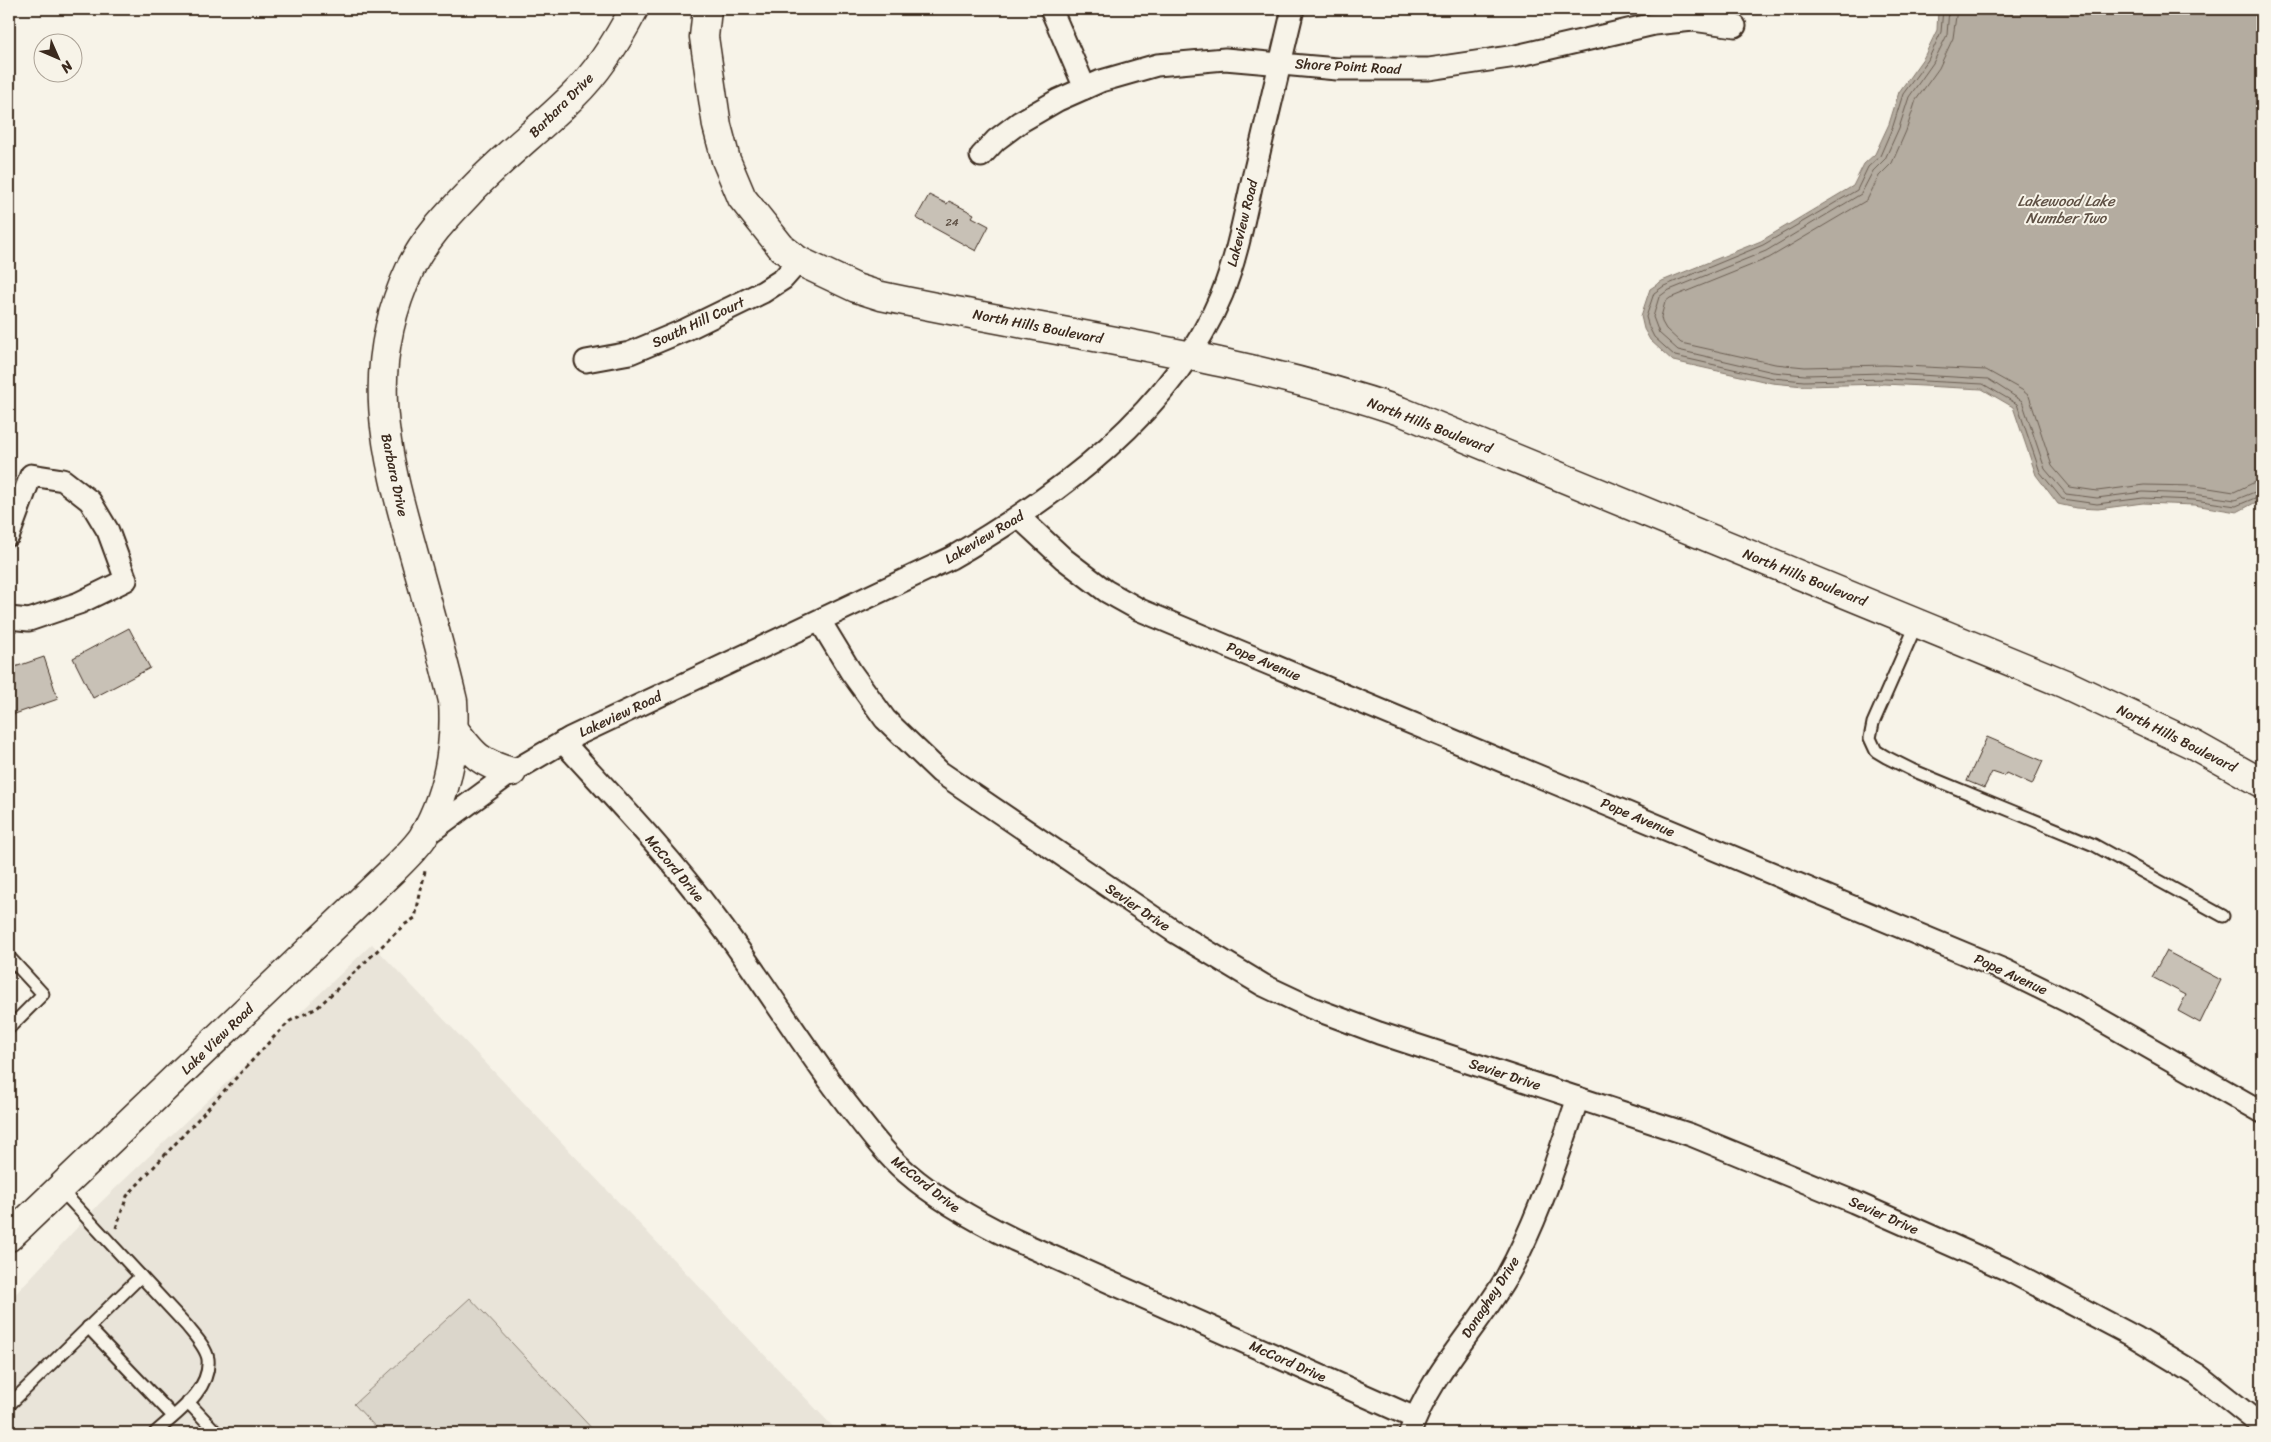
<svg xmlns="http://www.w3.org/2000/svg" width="2271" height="1442" font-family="Sriracha,sans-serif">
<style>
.built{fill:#e9e4d9}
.green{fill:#dbd6cb;stroke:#8b8074}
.water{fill:#b4aca0;stroke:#84786c}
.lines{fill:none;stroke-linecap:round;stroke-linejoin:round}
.shore{stroke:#6b5e52;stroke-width:1}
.building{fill:#c8c1b6;stroke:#3b2a1e}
.lane-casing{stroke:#3b2a1e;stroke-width:15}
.street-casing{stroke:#3b2a1e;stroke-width:25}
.secondary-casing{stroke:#3b2a1e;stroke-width:31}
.path{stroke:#3b2a1e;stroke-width:3;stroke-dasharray:4 4;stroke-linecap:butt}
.lane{stroke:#f7f3e8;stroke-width:11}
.street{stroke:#f7f3e8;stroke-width:21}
.secondary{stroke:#f7f3e8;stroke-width:28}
.labels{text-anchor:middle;stroke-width:4;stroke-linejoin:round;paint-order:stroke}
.number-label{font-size:11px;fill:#5e5044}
.street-label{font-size:14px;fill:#3b2a1e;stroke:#f7f3e8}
.water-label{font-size:15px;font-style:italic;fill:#5f5145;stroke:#f7f3e8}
</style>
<rect width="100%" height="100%" fill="#f7f3e8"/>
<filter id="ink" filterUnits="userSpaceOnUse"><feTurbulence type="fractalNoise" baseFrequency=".02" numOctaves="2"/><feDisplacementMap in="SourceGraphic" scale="10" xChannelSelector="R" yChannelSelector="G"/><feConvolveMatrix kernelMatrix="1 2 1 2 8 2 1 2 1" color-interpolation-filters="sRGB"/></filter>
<g filter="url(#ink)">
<!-- built -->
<path class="built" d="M372 944 839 1433H9V1301L100 1203Z"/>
<!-- green -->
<path class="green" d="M470 1298 596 1433H381L354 1404Z"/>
<!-- water -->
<path class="water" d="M1938 9H2262V499L2237 512 2194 505 2143 503 2098 509 2076 508 2058 504 2036 475 2013 407 1982 389 1884 384 1804 386 1772 383 1673 361 1650 340 1644 329 1641 316 1650 289 1662 281 1761 241 1853 186 1864 164 1875 154 1889 124 1899 92 1924 57 1937 30Z"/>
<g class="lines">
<!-- shore -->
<g class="shore">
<path d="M1943 9 1941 32 1928 60 1903 94 1893 126 1880 156 1868 167 1857 190 1763 245 1664 286 1654 293 1646 317 1649 327 1654 337 1675 356 1773 378 1804 381 1885 379 1983 384 2017 404 2040 472 2062 499 2097 504 2143 498 2194 500 2236 506 2262 495"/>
<path d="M1949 9 1947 35 1933 63 1909 97 1899 128 1885 159 1873 171 1861 194 1766 251 1667 291 1659 297 1653 317 1659 333 1678 350 1773 372 1805 375 1885 373 1988 379 2022 401 2045 469 2066 494 2097 498 2143 492 2194 494 2235 500 2262 489"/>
<path d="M1957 9 1953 38 1939 68 1916 100 1906 131 1892 163 1879 176 1867 200 1769 258 1670 298 1665 302 1661 317 1662 322 1666 329 1681 343 1775 364 1805 367 1885 365 1986 370 2022 390 2029 396 2052 466 2070 487 2097 491 2144 485 2196 486 2234 492 2253 483 2262 481"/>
</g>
</g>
<!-- building -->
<g class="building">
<path d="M929 195 947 204 949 201 974 214 972 217 989 226 976 251 916 218Z"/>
<path d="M129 628 150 668 93 698 73 658Z"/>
<path d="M44 657 58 699 9 716V669Z"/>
<path d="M1987 737 2043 761 2032 785 2006 773 2004 776 1992 772 1984 788 1967 781Z"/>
<path d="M2166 951 2221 980 2200 1023 2178 1011 2186 995 2152 977Z"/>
</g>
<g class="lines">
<defs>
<g id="lane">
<path d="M1917 623 1873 723 1870 738 1876 751 1886 757 1912 770 2094 845 2223 916"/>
<path d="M9 957 43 994 9 1028"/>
<path d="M60 1189 187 1326C194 1335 206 1347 208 1359 211 1391 175 1414 155 1433"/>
<path d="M88 1327 173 1416"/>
<path d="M188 1402 217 1433"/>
<path d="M9 1405 141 1276"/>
</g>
<g id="street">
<path d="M1051 9 1085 88"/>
<path d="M981 156 996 140 1020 122 1058 100 1101 81 1157 65 1225 59 1337 69H1429L1516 56 1654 24 1693 20 1735 26"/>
<path d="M586 361 630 353 685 330 763 292 783 279 799 261"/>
<path d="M1019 517 1064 559 1106 591 1140 610 2004 970 2073 1004 2262 1112"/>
<path d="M9 535 31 475 63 480 90 501 108 531 126 580 79 603 29 620 9 618"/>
<path d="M820 621 851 672 885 719 940 772 1175 932 1263 985 1312 1008 1379 1033 1691 1135 1854 1202 2008 1270 2135 1337 2198 1375 2262 1426"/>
<path d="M563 742C615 799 668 854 714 916 761 977 800 1043 847 1104 866 1128 883 1152 906 1172 938 1200 976 1221 1015 1240L1415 1418"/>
<path d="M422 838 512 772 570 738 951 558C1058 496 1173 412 1222 294 1237 257 1244 217 1253 178 1267 121 1280 65 1293 9"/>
<path d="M1410 1433C1430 1374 1475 1331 1506 1278 1538 1221 1557 1159 1578 1098"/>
</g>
<g id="secondary">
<path d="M707 9 704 37 717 126 726 160 742 198 782 248 799 261 856 288 881 296C1054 333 1231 354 1400 411L2065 684 2194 745 2262 783"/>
<path d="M454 729C474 756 480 763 512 772"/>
<path d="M9 1237 392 871C402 861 415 849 423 837 447 795 456 748 453 701 441 650 427 601 413 551 385 451 363 369 410 269 424 240 446 217 468 194 500 159 539 130 573 96 598 72 618 40 634 9"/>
</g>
</defs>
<!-- lane casing -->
<use href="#lane" class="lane-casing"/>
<!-- street casing -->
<use href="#street" class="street-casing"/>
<!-- secondary casing -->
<use href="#secondary" class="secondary-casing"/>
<!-- path -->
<path class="path" d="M116 1228 127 1196 272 1039 290 1021 317 1008 404 925 415 918 425 871"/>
<!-- lane -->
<use href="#lane" class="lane"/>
<!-- street -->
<use href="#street" class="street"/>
<!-- secondary -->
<use href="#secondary" class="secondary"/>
</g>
</g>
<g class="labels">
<!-- number labels -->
<g class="number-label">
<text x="952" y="226">24</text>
</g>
<!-- street labels -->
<g class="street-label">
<text transform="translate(1348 66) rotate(3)" y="5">Shore Point Road</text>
<text transform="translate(561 105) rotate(-45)" y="5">Barbara Drive</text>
<text transform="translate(1242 223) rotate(-76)" y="5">Lakeview Road</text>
<text transform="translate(698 322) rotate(-25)" y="5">South Hill Court</text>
<text transform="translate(1038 326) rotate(11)" y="5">North Hills Boulevard</text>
<text transform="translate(1430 425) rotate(21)" y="5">North Hills Boulevard</text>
<text transform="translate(395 475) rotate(78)" y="5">Barbara Drive</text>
<text transform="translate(984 537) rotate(-31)" y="5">Lakeview Road</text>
<text transform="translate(1805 577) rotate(22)" y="5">North Hills Boulevard</text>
<text transform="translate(1264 661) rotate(23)" y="5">Pope Avenue</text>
<text transform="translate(620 714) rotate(-25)" y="5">Lakeview Road</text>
<text transform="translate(2177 738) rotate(27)" y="5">North Hills Boulevard</text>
<text transform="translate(1638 817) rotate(23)" y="5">Pope Avenue</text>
<text transform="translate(675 868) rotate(50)" y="5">McCord Drive</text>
<text transform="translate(1138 907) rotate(34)" y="5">Sevier Drive</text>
<text transform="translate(2011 974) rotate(25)" y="5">Pope Avenue</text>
<text transform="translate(217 1039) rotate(-44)" y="5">Lake View Road</text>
<text transform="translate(1505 1074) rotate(18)" y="5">Sevier Drive</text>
<text transform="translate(926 1184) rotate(38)" y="5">McCord Drive</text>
<text transform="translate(1884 1215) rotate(24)" y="5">Sevier Drive</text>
<text transform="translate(1490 1297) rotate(-57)" y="5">Donaghey Drive</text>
<text transform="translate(1288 1361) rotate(24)" y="5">McCord Drive</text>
</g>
<!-- water labels -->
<g class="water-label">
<text x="2066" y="206">Lakewood Lake<tspan x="2066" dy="17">Number Two</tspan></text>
</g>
</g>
<!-- margin -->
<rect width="2271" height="1442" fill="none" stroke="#f7f3e8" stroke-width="30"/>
<rect x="15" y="15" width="2241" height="1412" fill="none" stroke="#3b2a1e" stroke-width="2" filter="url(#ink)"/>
<!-- north arrow -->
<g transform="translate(58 58) rotate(135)"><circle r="24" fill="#f7f3e8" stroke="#aca397"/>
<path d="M0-4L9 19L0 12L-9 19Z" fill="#3b2a1e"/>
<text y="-8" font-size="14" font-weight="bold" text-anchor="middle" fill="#3b2a1e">N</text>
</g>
</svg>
